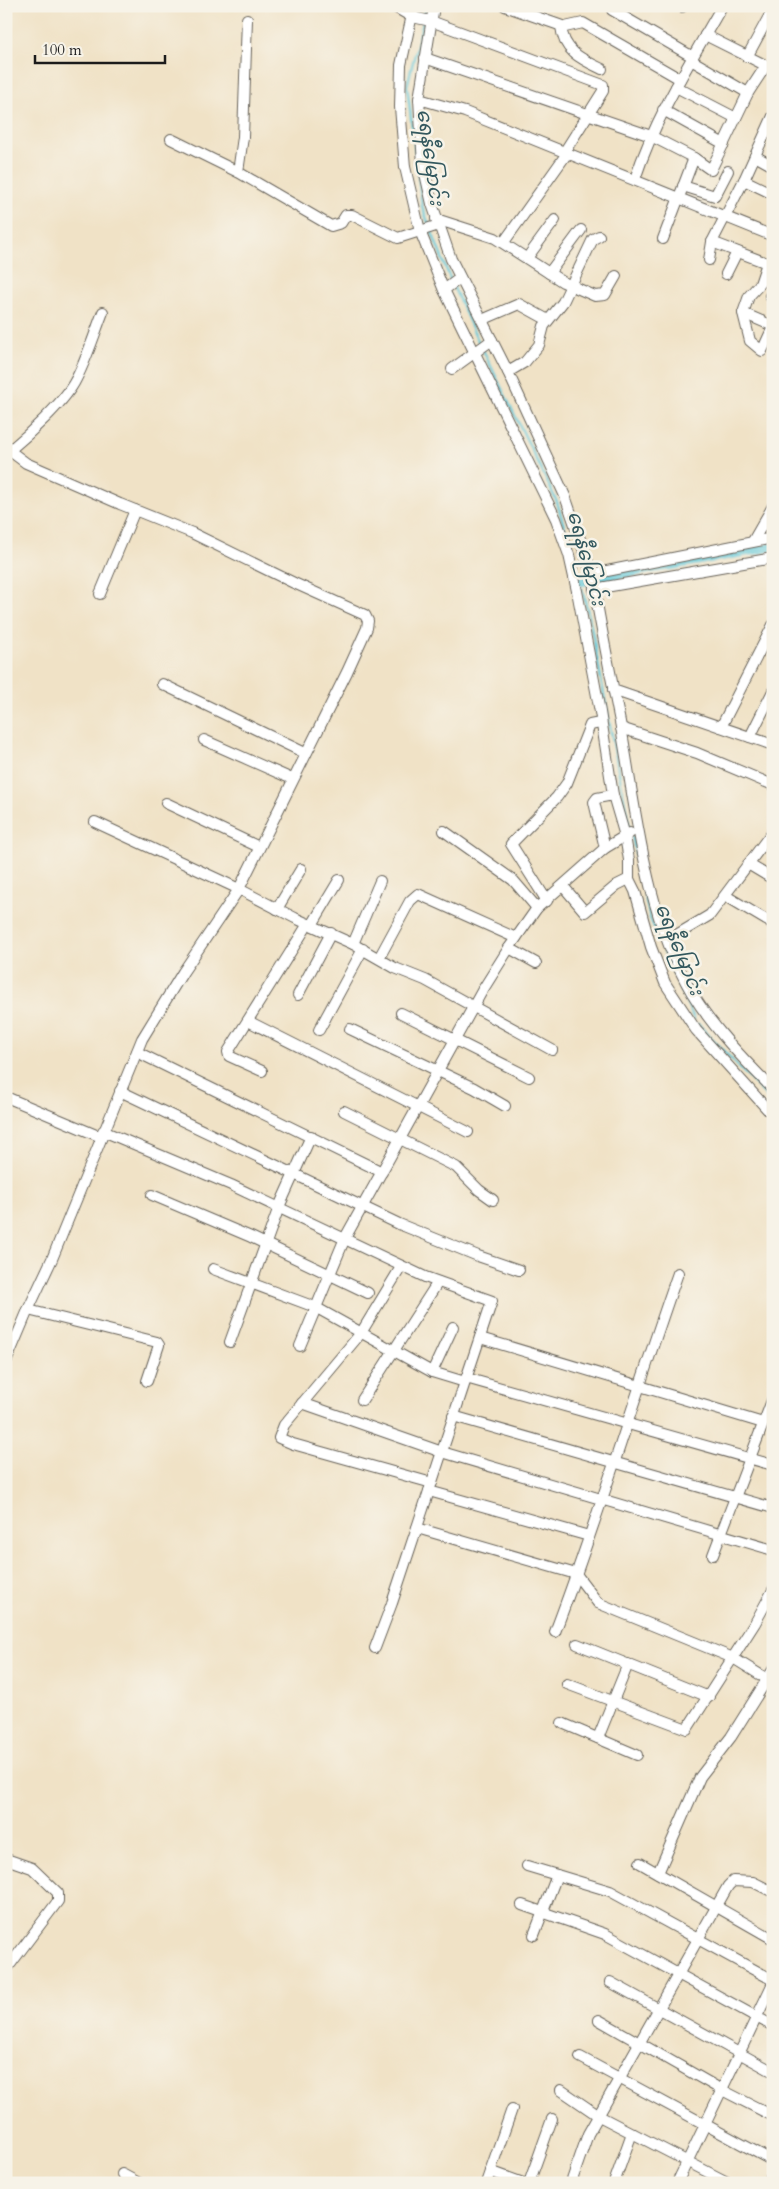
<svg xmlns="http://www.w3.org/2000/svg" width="779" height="2189" font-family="Cardo,'Noto Sans Myanmar',serif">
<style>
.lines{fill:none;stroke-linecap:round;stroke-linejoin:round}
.stream{stroke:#5ec7d9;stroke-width:2.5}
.canal{stroke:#5ec7d9;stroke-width:9}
.minor-casing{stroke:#666158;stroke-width:12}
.minor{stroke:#fff;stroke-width:10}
.labels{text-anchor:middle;stroke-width:5;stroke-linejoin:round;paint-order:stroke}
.water-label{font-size:20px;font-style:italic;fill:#33585e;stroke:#f7f3e8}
</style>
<rect width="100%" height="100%" fill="#f7f3e8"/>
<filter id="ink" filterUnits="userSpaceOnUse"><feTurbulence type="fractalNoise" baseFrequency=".02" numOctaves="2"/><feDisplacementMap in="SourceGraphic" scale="10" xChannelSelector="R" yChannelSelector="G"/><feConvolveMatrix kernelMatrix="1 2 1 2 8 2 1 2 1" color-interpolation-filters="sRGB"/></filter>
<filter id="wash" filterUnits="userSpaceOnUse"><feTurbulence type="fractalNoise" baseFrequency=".0096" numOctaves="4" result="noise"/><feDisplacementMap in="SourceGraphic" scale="20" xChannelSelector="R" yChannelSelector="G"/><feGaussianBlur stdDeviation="1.12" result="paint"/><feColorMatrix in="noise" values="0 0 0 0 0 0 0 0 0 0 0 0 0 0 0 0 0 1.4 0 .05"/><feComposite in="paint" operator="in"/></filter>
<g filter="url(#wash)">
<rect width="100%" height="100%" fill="#f0e2c6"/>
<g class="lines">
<!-- stream -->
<g class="stream">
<path d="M424 17 426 6"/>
<path d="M423 22 407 86 422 206 429 225"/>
<path d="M431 230 451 281"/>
<path d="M453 286 480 345"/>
<path d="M483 350 557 502 566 533"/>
<path d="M582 589 590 621 630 831"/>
<path d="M632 836 650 918 694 1019"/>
<path d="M698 1024 773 1103"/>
</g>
<!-- canal -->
<path class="canal" d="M580 582 773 547"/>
</g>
</g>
<g filter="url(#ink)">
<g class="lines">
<defs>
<g id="minor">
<path d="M393 6 412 17 431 21 603 85V91L565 151"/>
<path d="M414 6 401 65 400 107 405 167 420 231 443 288 556 519 569 555 577 591 600 712 613 795 625 836 629 860V879L635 891 651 947 665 983 696 1030 768 1110"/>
<path d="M434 6 419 99 423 165 432 204 451 259 508 372 565 496 592 574C600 625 611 676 621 727 637 816 645 913 692 993 713 1028 744 1060 773 1089"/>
<path d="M505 6 565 27 583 23 680 79"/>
<path d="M611 6 612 10 693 57"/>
<path d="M681 6 682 7"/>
<path d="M561 26C563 51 581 59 602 69"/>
<path d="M705 35 773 69"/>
<path d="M747 57 773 9"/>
<path d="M425 58 651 136 694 158 663 239"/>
<path d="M691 60 748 93"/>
<path d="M676 87 736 118"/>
<path d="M419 99 465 112 773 236"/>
<path d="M663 110 724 144"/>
<path d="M171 139 238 172 331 226 341 223 346 215H352L398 238 439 225"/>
<path d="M755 156 773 166"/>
<path d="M694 158 711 170 748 93 765 67"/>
<path d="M238 172 243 137 247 19"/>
<path d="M635 179C656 116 689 64 722 6"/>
<path d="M744 180 773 194"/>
<path d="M683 186 715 196 728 171"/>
<path d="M436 219 495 238 563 282 595 296 605 295 616 276"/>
<path d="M504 242 568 152"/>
<path d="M712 242 772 265"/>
<path d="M527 258 555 220"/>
<path d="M709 260 712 242 744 180 773 116"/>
<path d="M767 263 760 284 749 296 743 313 750 341 762 351 773 327"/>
<path d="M549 273 581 230"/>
<path d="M726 274 737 252"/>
<path d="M444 290 460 278"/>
<path d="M770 296 773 297"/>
<path d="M743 313 773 326"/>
<path d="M482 320 519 304 548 320"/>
<path d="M452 369 492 340"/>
<path d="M508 372 525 362 539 345 544 326 563 302 593 239 599 236"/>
<path d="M6 448 26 463 120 504 192 533 294 583 365 615 368 621 367 628 347 672 239 889 295 918 353 944 395 968 425 980 552 1050"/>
<path d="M10 450C28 435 62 404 74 383 86 362 94 335 103 312"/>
<path d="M753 541 773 506"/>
<path d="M592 574 773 538"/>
<path d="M594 589 773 558"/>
<path d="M100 594 135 510"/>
<path d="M162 684 305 753"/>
<path d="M613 690 773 745"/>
<path d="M721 727 773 625"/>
<path d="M621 728 697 753 773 785"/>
<path d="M750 737 773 691"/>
<path d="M204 740 292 779"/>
<path d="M166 803 259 847"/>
<path d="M95 822 239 889 183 972 142 1039 52 1259 28 1310 157 1342 159 1345 147 1381"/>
<path d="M444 831 513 880 537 908"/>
<path d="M605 848 594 802 597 798 613 795"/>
<path d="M748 864 773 879"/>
<path d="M563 886 585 912 617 885 629 879"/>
<path d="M726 896 773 924"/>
<path d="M547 901 511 844 557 797 567 783 590 725 600 723"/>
<path d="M277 909 301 869"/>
<path d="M312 925 339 880"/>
<path d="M668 940 710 915 773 831"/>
<path d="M353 944 380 881"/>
<path d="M509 948 536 963"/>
<path d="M379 958 410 901 418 894 516 938"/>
<path d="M298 995 331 933"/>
<path d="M401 1013 529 1077"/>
<path d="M248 1021 468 1132"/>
<path d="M350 1029 474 1088 505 1106"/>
<path d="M319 1030 363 949"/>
<path d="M137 1052 382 1172"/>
<path d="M262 1071 229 1056 228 1052 308 924"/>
<path d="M120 1091 399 1224 478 1256 519 1270"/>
<path d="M6 1097 101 1137"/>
<path d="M344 1111 456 1167 479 1190 493 1200"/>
<path d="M103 1131 231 1185 425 1277 492 1301 465 1382"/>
<path d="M152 1195 251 1237 368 1293"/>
<path d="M401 1267 361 1333 284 1425 279 1438 293 1444 432 1483"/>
<path d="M213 1269 315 1307 432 1372 465 1382 392 1603 375 1648"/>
<path d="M480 1338 763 1423"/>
<path d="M230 1342 279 1207 311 1136"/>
<path d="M300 1346 345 1238 482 991 509 948 537 908 605 848 630 833"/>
<path d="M6 1362 28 1310"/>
<path d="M432 1372 453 1327"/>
<path d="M466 1378 773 1465"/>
<path d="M362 1400 438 1282"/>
<path d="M302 1403 442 1452 773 1550"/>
<path d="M453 1416 773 1508"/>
<path d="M429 1491 589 1536"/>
<path d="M417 1528 576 1574 598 1603 733 1658 767 1679"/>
<path d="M713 1555 773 1398"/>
<path d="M555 1632C600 1514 636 1392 678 1273"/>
<path d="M577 1644 709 1697"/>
<path d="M567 1684 687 1729 755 1623 773 1590"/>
<path d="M562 1723 637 1755"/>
<path d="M598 1738 628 1664"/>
<path d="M6 1859 32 1868 58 1893V1901L6 1970"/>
<path d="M640 1863 773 1939"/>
<path d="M527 1866 610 1891 773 1980"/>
<path d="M658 1873 700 1777 731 1737 773 1670"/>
<path d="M522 1905 605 1934 773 2026"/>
<path d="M534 1935 557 1875"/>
<path d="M610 1982 770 2070"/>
<path d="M599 2020 722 2090 773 2116"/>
<path d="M580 2057 773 2161"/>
<path d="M561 2090 599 2116 729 2183"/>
<path d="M490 2171 523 2183"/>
<path d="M122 2174 139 2183"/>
<path d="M486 2183 512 2109"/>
<path d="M529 2183 552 2119"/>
<path d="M571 2183 588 2134 728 1886 733 1881 753 1882 773 1892"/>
<path d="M614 2183 632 2133"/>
<path d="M677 2183 773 1983"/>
<path d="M768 2183 773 2175"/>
</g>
</defs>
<!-- minor casing -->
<use href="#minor" class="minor-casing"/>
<!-- minor -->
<use href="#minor" class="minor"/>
</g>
</g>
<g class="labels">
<!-- water labels -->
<g class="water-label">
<text transform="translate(431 157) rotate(82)" y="7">ရေနီမြောင်း</text>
<text transform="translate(587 558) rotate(75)" y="7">ရေနီမြောင်း</text>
<text transform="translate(680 949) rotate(68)" y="7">ရေနီမြောင်း</text>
</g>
</g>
<!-- margin -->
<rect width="779" height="2189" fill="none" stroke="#f7f3e8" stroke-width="25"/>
<!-- scale -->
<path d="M35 55v8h130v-8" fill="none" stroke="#1c1c1c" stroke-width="2.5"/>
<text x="42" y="55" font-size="15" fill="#1c1c1c" stroke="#f7f3e8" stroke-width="4" paint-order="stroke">100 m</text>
</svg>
